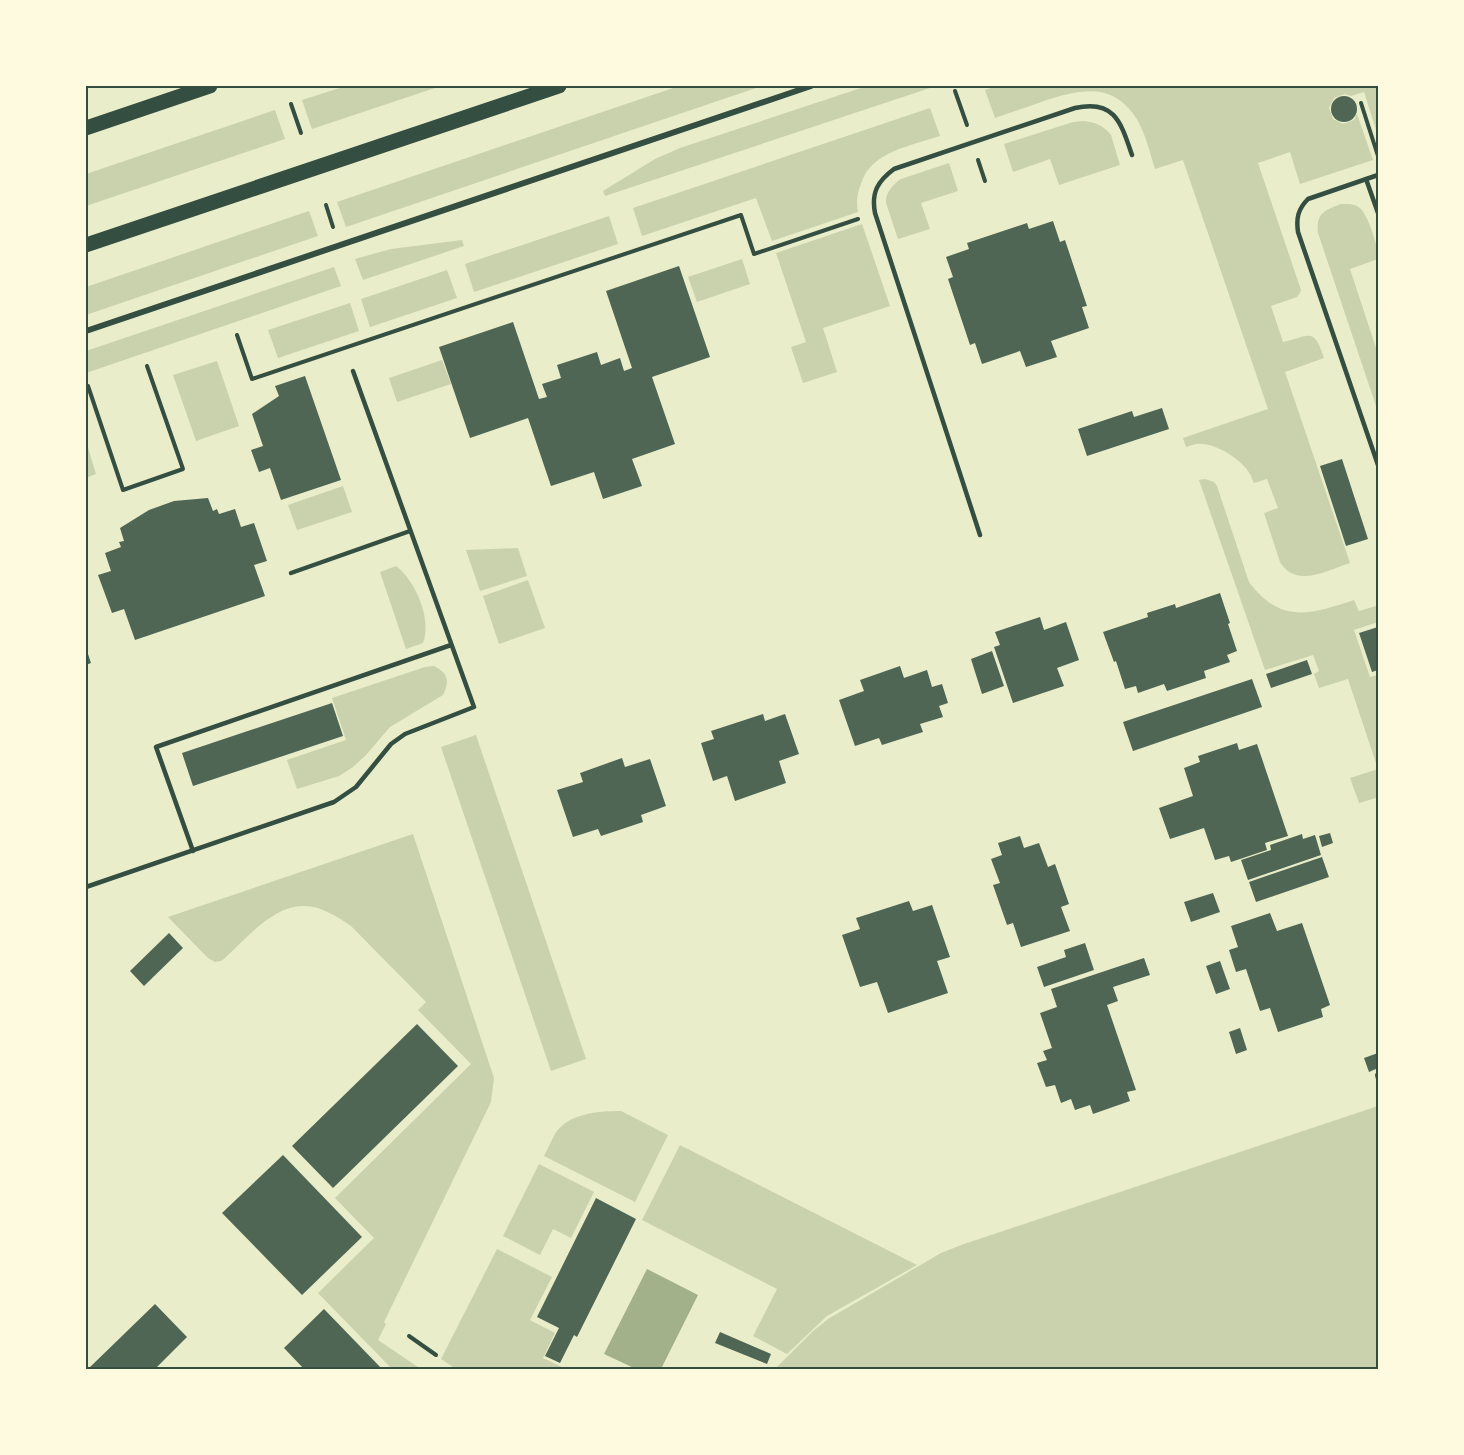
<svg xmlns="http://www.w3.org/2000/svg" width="1464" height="1455" font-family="'Space Grotesk',sans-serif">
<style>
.green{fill:#cad2ad}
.water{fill:#a3b18a}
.building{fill:#4f6655}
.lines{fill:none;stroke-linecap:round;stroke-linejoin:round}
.path{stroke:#344e41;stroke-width:4}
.service{stroke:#344e41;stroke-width:4.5}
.minor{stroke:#344e41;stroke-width:6}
.primary{stroke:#344e41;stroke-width:15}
.neatline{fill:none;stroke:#344e41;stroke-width:2}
</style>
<rect width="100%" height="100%" fill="#e9edc9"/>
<!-- green -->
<g class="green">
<path d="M346 86H441L312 129 302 100Z"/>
<path d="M679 86H762L346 227 337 202Z"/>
<path d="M867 86H936L605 196 603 191 655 159 680 148Z"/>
<path d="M997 86H1378V136L1364 92 1351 96 1345 94 1334 98 1329 108 1333 119 1343 124 1354 120 1357 114 1373 160 1300 184 1290 152 1258 163 1301 290 1300 293 1297 297 1271 306 1283 342C1309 336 1314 326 1324 358L1285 372 1350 563C1328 570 1296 589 1280 562L1264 513 1278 508 1267 479 1254 483C1253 482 1251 475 1250 474 1242 459 1213 441 1196 444 1192 445 1189 446 1186 447L1183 438 1268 409 1183 160 1155 169C1150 153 1146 136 1138 121 1114 81 1081 89 1044 101 1028 107 1011 112 995 118L985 90Z"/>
<path d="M930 108 940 136C911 146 871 151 861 184 857 194 856 202 858 212L772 241 756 198 642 236 633 208Z"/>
<path d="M275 110 285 139 86 206V174Z"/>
<path d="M1083 121C1095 122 1103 125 1111 135L1120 165 1059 185 1050 159 1013 172 1004 144 1073 122Z"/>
<path d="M949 163 958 191 921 203 930 229 898 239 886 203C885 193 893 184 901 179Z"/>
<path d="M1341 204C1348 204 1354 203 1360 208 1368 215 1379 248 1378 259L1350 269 1378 354V412L1318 233C1316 214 1324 210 1341 204Z"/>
<path d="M309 211 318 236 86 315V287Z"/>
<path d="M609 216 618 244 474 292 465 264Z"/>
<path d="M862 224 890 306 823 328 837 372 803 383 791 347 806 342 776 253Z"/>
<path d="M462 240 464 246 363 280 355 259 391 249Z"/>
<path d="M742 259 750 284 697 302 688 277Z"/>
<path d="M334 267 341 286 86 373V351Z"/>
<path d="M447 270 457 298 370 327 361 299Z"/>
<path d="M350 303 359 331 278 358 268 330Z"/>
<path d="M442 360 451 384 397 402 389 378Z"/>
<path d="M217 361 239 426 196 441 173 375Z"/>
<path d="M86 441 96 474 86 478Z"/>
<path d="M1205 479 1214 482 1217 486 1249 582C1281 625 1311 614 1354 600L1359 611 1376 606 1378 615V622L1354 630 1370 677 1378 675V806L1376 798 1359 803 1350 778 1378 769 1348 679 1319 688 1314 674 1319 671 1313 655 1265 670 1199 480Z"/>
<path d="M343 486 352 512 297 530 288 505Z"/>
<path d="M518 548 527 576 480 591 466 550Z"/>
<path d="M396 566C416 581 432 620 423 643L406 649 380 572Z"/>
<path d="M528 580 545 628 499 644 483 596Z"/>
<path d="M434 666C448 673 450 681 443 695L390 727 366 755 353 767 339 776 297 789 287 760 346 740 332 698 425 667Z"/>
<path d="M476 735 586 1059 551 1071 441 747Z"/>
<path d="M413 834 494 1078 491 1102 384 1322 386 1324 378 1340 421 1369 393 1370 318 1293 374 1238 335 1198 471 1064 418 1010 426 1002 351 926C338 917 321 906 304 906 273 905 245 940 224 959L221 961 215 962 208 958 168 917Z"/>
<path d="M1378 1106V1369H775L812 1332 828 1319 941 1253 964 1244Z"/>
<path d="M621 1111 668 1135 635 1202 544 1156C548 1149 551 1141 555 1134 568 1113 599 1111 621 1111Z"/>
<path d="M680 1145 917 1265 827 1316 787 1354 753 1336 777 1289 642 1220Z"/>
<path d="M539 1164 594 1192 571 1238 553 1229 540 1255 503 1236Z"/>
<path d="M497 1249 552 1277 530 1320 555 1333 543 1358 566 1369H456L441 1359Z"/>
</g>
<!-- water -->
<path class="water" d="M647 1269 698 1295 661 1369H636L604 1354Z"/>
<!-- building -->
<g class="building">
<circle cx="1344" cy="109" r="13"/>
<path d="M1053 221 1060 242 1065 240 1087 306 1082 307 1089 328 1051 341 1057 357 1026 367 1020 351 982 364 975 343 970 345 948 279 953 277 946 257 969 249 967 243 1027 223 1029 229Z"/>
<path d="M679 266 710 357 652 377 675 444 632 459 642 486 603 499 594 472 551 486 528 418 470 438 439 347 513 322 539 399 547 397 542 384 561 378 557 365 597 352 601 365 620 358 624 371 632 368 606 291Z"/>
<path d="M305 376 341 480 281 500 270 468 259 472 251 450 263 446 252 414 279 396 275 386Z"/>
<path d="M1162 408 1169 429 1087 456 1078 429 1132 411 1134 417Z"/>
<path d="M1342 459 1368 539 1346 546 1320 466Z"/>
<path d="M208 498 213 511 217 509 219 514 235 509 241 527 254 523 267 561 254 565 265 596 135 640 124 609 112 613 98 575 111 571 105 553 121 547 119 542 124 541 120 528 149 510 174 501Z"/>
<path d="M1220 593 1230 623 1228 624 1237 651 1227 655 1230 662 1204 671 1206 678 1167 691 1164 684 1138 693 1136 686 1125 689 1116 661 1114 662 1103 632 1148 617 1147 613 1175 604 1176 608Z"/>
<path d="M1040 617 1044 630 1066 622 1079 660 1057 668 1064 686 1013 703 994 647 1000 645 995 632Z"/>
<path d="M1378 627V670L1372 672 1359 633Z"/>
<path d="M86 648 91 663 86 665Z"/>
<path d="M992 651 1004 686 982 694 971 659Z"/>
<path d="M1307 660 1312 674 1271 688 1266 674Z"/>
<path d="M900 666 904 678 927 670 932 687 942 684 948 703 939 706 943 717 920 724 923 732 882 745 879 738 855 746 839 700 864 691 860 680Z"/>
<path d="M1252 679 1262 707 1133 751 1123 722Z"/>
<path d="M332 703 343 736 193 786 182 753Z"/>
<path d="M763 714 765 721 785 714 799 754 779 761 786 783 735 801 727 776 713 781 701 743 714 739 711 731Z"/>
<path d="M1237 743 1239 750 1257 744 1288 836 1265 843 1267 850 1231 862 1229 856 1215 860 1204 828 1170 839 1159 808 1193 796 1184 768 1200 762 1198 756Z"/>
<path d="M622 758 625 767 650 759 666 806 641 815 643 822 601 836 598 829 573 837 557 790 583 782 580 773Z"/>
<path d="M1330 833 1333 843 1322 847 1319 836Z"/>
<path d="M1302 834 1303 839 1315 835 1321 855 1248 880 1241 860 1271 850 1270 845Z"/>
<path d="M1020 836 1024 848 1039 843 1048 867 1055 864 1069 904 1061 907 1070 931 1021 947 1013 923 1007 925 993 885 1000 883 991 859 1002 855 998 843Z"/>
<path d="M1322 857 1329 877 1256 902 1249 882Z"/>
<path d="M1213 893 1220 912 1191 922 1184 902Z"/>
<path d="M909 901 913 911 932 905 950 957 937 961 948 993 888 1013 877 982 860 987 842 935 860 929 856 918Z"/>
<path d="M1270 913 1277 931 1302 923 1330 1005 1321 1009 1323 1017 1278 1032 1270 1008 1260 1011 1246 969 1236 972 1229 950 1238 947 1231 926Z"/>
<path d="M169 933 183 948 144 986 130 971Z"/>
<path d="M1085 943 1094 970 1044 987 1037 967 1066 957 1064 950Z"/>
<path d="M1144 958 1150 975 1113 987 1118 1001 1107 1005 1136 1090 1127 1092 1130 1101 1093 1114 1090 1105 1075 1110 1071 1099 1061 1103 1055 1085 1046 1087 1037 1063 1047 1060 1043 1051 1052 1048 1040 1013 1057 1007 1051 989Z"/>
<path d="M1220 961 1230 989 1216 994 1206 966Z"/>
<path d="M417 1024 458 1066 333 1188 292 1146Z"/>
<path d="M1240 1028 1247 1050 1236 1054 1229 1032Z"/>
<path d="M1378 1053V1068L1369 1072 1364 1058Z"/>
<path d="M283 1155 362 1237 302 1295 222 1213Z"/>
<path d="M596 1198 636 1219 577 1337 574 1335 560 1363 545 1356 559 1328 537 1317Z"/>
<path d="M155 1304 187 1337 154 1370H87Z"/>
<path d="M324 1309 383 1370H305L284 1348Z"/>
<path d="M720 1332 771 1354 767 1364 715 1343Z"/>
</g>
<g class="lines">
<!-- path -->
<g class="path">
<path d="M955 91 967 125"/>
<path d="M1361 103 1378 156"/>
<path d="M291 104 301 133"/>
<path d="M978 160 985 181"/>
<path d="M326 205 333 227"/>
<path d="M237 335 252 379 741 215 754 254 858 219"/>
<path d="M88 386 123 490 183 469 147 366"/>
<path d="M1377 1075 1378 1079"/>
<path d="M409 1336 436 1355"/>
</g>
<!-- service -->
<g class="service">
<path d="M1378 175 1308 199C1298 209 1296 218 1298 232L1378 465"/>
<path d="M1366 179 1378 213"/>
<path d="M980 535 875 213C871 192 878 181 894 169L1075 108C1115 99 1121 123 1132 155"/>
<path d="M291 573 410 531"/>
<path d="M193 851 156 747 451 645"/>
<path d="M86 887 334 802 356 787 391 744 405 734 474 707 353 371"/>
</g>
<!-- minor -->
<path class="minor" d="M86 331 811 86"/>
<!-- primary -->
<g class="primary">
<path d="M86 128 210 86"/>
<path d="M86 245 559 86"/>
</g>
</g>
<!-- border -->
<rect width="1464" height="1455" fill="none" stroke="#fefae0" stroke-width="174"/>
<rect x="87" y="87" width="1290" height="1281" class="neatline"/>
</svg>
